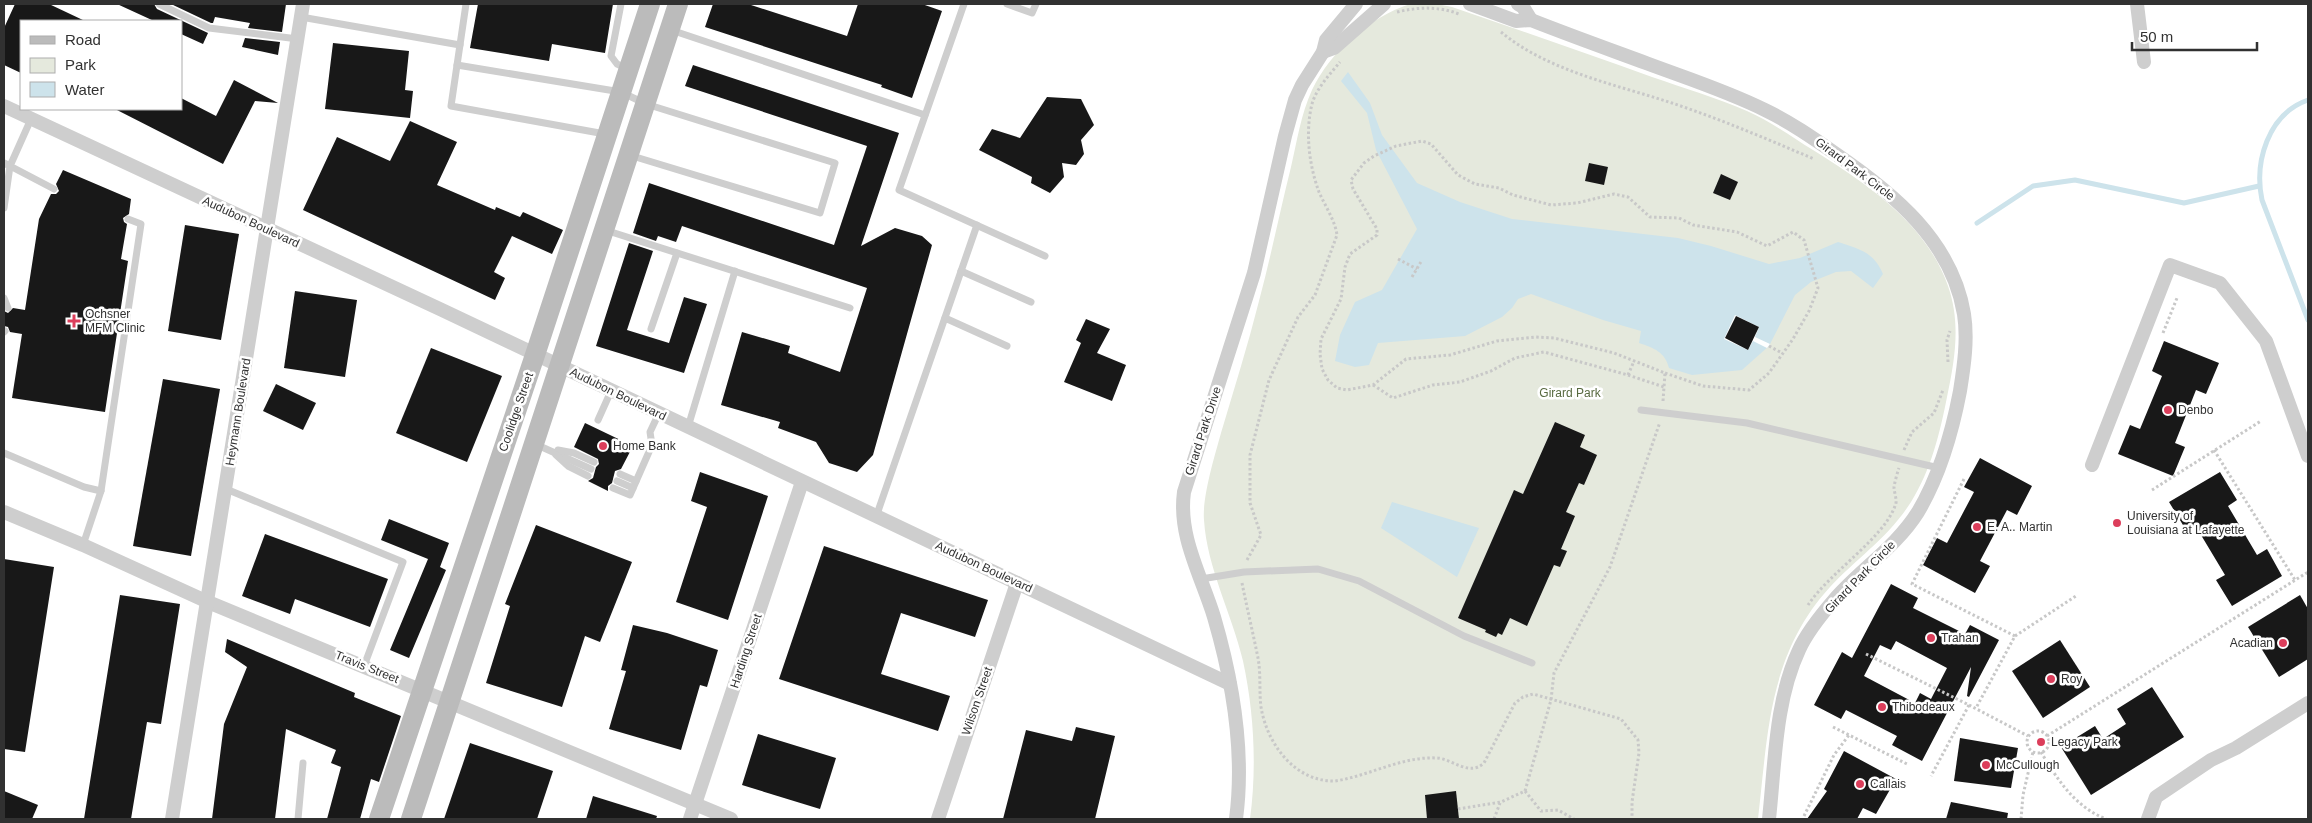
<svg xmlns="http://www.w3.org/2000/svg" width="2312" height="823" font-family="Arial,sans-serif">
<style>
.green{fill:#e5e9dd}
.water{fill:#cde3eb}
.pier{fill:#fff}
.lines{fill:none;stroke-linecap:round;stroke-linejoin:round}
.stream{stroke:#cde3eb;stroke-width:5}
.building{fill:#181818;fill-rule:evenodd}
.path{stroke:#c8c8c8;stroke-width:3;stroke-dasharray:2.5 2.5;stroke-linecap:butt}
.lane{stroke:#cecece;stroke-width:7}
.street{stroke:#cecece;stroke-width:14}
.secondary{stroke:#bbb;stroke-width:20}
.poi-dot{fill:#dc3e5b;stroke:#fff;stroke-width:2}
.labels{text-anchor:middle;stroke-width:5;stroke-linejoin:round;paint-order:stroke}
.street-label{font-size:12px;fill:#313131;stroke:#fff}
.poi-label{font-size:12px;fill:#313131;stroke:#fff;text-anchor:start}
.park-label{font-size:12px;fill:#586a40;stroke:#fff}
</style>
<rect width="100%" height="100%" fill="#fff"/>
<!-- green -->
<path class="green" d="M1410 4H1437L1452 7C1519 30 1586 53 1652 77 1684 88 1717 98 1747 111 1770 121 1792 137 1813 150 1867 184 1926 223 1948 286 1961 323 1955 359 1947 397 1940 433 1931 470 1911 502 1888 538 1857 558 1830 587 1768 655 1768 734 1758 819H1250C1257 767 1254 712 1243 661 1232 614 1207 568 1204 520 1202 497 1215 455 1221 433 1234 389 1248 345 1259 301 1271 256 1280 211 1291 167 1297 141 1301 114 1312 90 1330 52 1370 17 1410 4Z"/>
<!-- water -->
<g class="water">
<path d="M1348 72 1370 103 1382 135 1417 183 1460 202 1512 219 1678 238 1711 246 1769 264 1800 258 1838 242C1859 249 1874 252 1883 274L1873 288 1851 271 1836 272 1811 282 1795 295 1769 346 1742 370 1692 375 1669 368C1665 352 1654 348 1639 343L1641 331 1603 320 1531 294 1518 299 1512 308 1502 317 1465 336 1378 343 1369 365 1355 367 1335 361 1340 335 1355 302 1382 290 1417 229 1376 150 1367 113 1341 81Z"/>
<path d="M1392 502 1479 528 1457 577 1381 528Z"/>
</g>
<!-- pier -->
<path class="pier" d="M1735 315 1759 327 1755 337 1770 344 1767 348 1753 341 1748 350 1724 339Z"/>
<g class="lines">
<!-- stream -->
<g class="stream">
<path d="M2308 100C2268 114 2254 162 2262 200L2308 320"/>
<path d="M1977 223 2033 186 2075 180 2184 203 2259 186"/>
</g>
</g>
<!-- building -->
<g class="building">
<path d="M15 4H49L85 21H21V73L4 65V28Z"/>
<path d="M117 4H154L157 9 208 33 203 44 181 34V21H154Z"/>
<path d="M171 4H286L282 32 248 28 250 23 215 17 213 23H211Z"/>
<path d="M478 4H613L605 53 552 44 549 61 470 48Z"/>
<path d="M713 4H748L847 36 858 4H922L942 11 912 98 881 87 882 85 705 27Z"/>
<path d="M245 38 280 42 278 55 242 47Z"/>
<path d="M333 43 409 51 405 90 413 91 410 118 325 109Z"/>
<path d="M693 65 899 133 861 246 895 228 922 236 932 245 873 455 857 472 829 463 816 442 778 428 780 422 721 405 742 332 790 346 788 353 840 372 867 288 682 226 676 242 658 236 656 241 633 233 649 183 834 245 867 146 685 86Z"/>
<path d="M234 80 278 103 255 101 223 164 115 109H181V98L216 116Z"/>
<path d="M1047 97 1081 99 1094 125 1081 140 1084 154 1076 165 1062 163 1064 177 1050 193 1031 183 1032 177 979 150 992 129 1020 138Z"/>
<path d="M410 121 457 142 437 185 495 210 496 207 520 217 523 212 563 230 552 254 512 236 494 272 505 278 495 300 303 210 337 137 390 161Z"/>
<path d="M1589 163 1608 167 1604 185 1585 181Z"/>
<path d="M63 170 131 199 129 214 123 218 124 222 127 224 121 259 128 261 105 412 12 398 22 334 10 332 8 327 4 326V311L8 313 13 308 25 310 39 219 51 194H56L59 191 56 184Z"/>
<path d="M1721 174 1738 182 1730 200 1713 193Z"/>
<path d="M185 225 239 234 221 340 168 331Z"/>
<path d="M629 243 653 251 627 330 669 343 684 297 707 304 684 373 596 346Z"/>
<path d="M295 291 357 300 345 377 284 368Z"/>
<path d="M1736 316 1759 327 1748 350 1725 338Z"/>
<path d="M1086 319 1110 329 1097 353 1126 365 1112 401 1064 382 1081 343 1076 340Z"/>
<path d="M2164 341 2219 363 2206 394 2196 390 2175 443 2185 447 2173 476 2118 454 2130 425 2140 429 2162 376 2152 371Z"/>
<path d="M431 348 502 376 467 462 396 433Z"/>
<path d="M163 379 220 389 191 556 133 546Z"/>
<path d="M276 384 316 403 303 430 263 411Z"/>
<path d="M1555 422 1585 435 1580 447 1597 455 1584 485 1579 483 1566 512 1575 516 1561 549 1567 551 1560 567 1554 565 1527 626 1510 618 1502 635 1498 633 1496 637 1485 632 1486 630 1458 618 1514 490 1523 494Z"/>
<path d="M585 423 633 446 621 469 615 471 612 483 608 486V491L588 481 593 478 596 467 599 464 598 459 574 447Z"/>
<path d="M1980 458 2032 486 2017 515 2007 510 1980 561 1990 566 1975 593 1923 565 1937 538 1947 543 1974 492 1964 487Z"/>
<path d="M700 472 768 496 728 620 676 602 707 507 691 501Z"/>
<path d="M2220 472 2237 500 2228 506 2257 555 2267 549 2282 576 2232 606 2216 580 2225 575 2195 525 2186 530 2169 502Z"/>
<path d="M389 519 449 543 440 567 446 570 409 658 390 650 428 559 381 540Z"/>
<path d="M536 525 632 562 600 642 585 636 562 707 486 683 510 606 505 604Z"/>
<path d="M265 534 388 579 370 627 295 599 290 614 242 596Z"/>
<path d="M824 546 988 600 975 637 901 613 881 674 950 696 938 731 779 679Z"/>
<path d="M4 559 54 567 25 752 4 749Z"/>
<path d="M1891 584 1918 598 1913 608 1965 634 1970 625 1999 640 1969 697 1967 696 1971 667 1922 761 1892 745 1897 736 1846 710 1841 719 1814 705 1842 652 1852 658ZM1896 641 1947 668 1931 699 1920 693 1915 703 1864 676 1880 645 1891 650Z"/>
<path d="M120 595 180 604 161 724 147 722 131 819H84Z"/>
<path d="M2300 595 2308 609V659L2279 677 2248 627Z"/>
<path d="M633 625 667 633 718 650 707 687 700 685 681 750 609 729 626 671 621 670Z"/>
<path d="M227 639 355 693 354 697 401 716 379 782 371 779 360 819H327L341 767 331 763 336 750 286 729 275 819H212L224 724 247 667 225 652Z"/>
<path d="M2060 640 2090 687 2043 718 2012 671Z"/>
<path d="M2152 687 2184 737 2091 795 2061 747 2095 726 2103 739 2126 724 2117 709Z"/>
<path d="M1076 727 1115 736 1095 819H1003L1026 730 1072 741Z"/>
<path d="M758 734 836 758 820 809 742 785Z"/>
<path d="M1960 738 2018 748 2011 788 1954 781Z"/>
<path d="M470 743 553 771 537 819H444Z"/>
<path d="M1844 751 1896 779 1876 814 1863 808 1857 819H1807L1827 791 1824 789Z"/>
<path d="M4 791 38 805 32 819H4Z"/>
<path d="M1456 791 1459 819H1427L1425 795Z"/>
<path d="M593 796 657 816 656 819H586Z"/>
<path d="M1951 802 2008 813 2007 819H1946Z"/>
</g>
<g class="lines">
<!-- path -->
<g class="path">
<path d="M1397 12C1418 7 1438 6 1459 14"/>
<path d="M1501 32C1548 71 1614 84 1672 103 1720 119 1767 139 1814 159"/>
<path d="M1398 259 1417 269"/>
<path d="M1412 277 1422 260"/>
<path d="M2163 333 2177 298"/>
<path d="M1769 346 1782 353"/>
<path d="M1948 362 1947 340 1950 331"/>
<path d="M1628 375 1664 387"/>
<path d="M1373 385 1393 398 1433 385 1460 382 1491 371 1515 358 1544 352 1628 375 1634 361"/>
<path d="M1663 401 1665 373 1614 353 1554 338 1536 337 1497 341 1450 355 1406 359 1373 385 1347 390 1337 388 1328 380 1322 369 1320 354 1321 339 1341 299 1345 267 1350 254 1377 235V229L1353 189 1351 180 1364 163 1374 156 1396 146 1422 141 1431 144 1458 175 1475 184 1499 188 1513 195 1551 205 1577 203 1614 194 1628 197 1650 217 1679 218 1693 225 1737 232 1767 246 1793 232 1804 240 1818 288 1809 311 1793 339 1769 373 1749 390 1703 386 1665 373"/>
<path d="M1904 450 1912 432 1934 413 1943 390"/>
<path d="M2214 450 2295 580"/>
<path d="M1964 479 1912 584 2015 636 1976 708"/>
<path d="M2152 490 2261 421"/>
<path d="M1247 560 1261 535 1250 503V455L1269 380 1298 317 1315 295 1337 235C1335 220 1325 206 1319 192 1309 165 1305 132 1312 104 1316 89 1330 74 1340 62"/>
<path d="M1242 583C1247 608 1253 633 1258 658 1261 674 1259 691 1261 707 1267 744 1295 782 1335 781 1369 776 1402 756 1437 758 1453 759 1469 777 1484 763L1515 703 1523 697 1533 694 1621 719 1638 740 1639 753 1632 802V819"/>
<path d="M1808 605C1830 572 1883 539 1895 506 1898 501 1894 493 1894 487 1895 481 1897 474 1899 468"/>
<path d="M2015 636 2076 596"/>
<path d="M1866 654 1969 705 1931 776"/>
<path d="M1969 705 2028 736"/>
<path d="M1833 727 1907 764"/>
<circle cx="2038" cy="742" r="11"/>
<path d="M2047 736 2308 572"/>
<path d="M2041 752C2057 779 2075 807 2106 819"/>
<path d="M1525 791 1541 811 1558 810 1574 819"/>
<path d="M1458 809 1501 802 1525 791 1551 700 1554 673 1610 567 1660 422"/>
<path d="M1804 816 1834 755 1849 735"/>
<path d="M1494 819 1500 803"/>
<path d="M2021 819 2023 795 2033 752"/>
</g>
<!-- lane -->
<g class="lane">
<path d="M159 4 209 28 298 39"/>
<path d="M466 4 451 106 605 134"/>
<path d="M621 4 611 56 617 64 628 69"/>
<path d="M964 4 899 190 1045 256"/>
<path d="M1007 4 1032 13 1036 4"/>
<path d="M301 17 460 45"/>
<path d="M671 30 925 115"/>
<path d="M457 65 621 92 646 104 835 163 820 213 629 155"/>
<path d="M31 119 10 166 54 189"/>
<path d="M4 163 10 166 4 208"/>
<path d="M605 230 850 308"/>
<path d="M961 271 1031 302"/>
<path d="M4 298 8 308"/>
<path d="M945 318 1007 346"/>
<path d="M651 329 677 253"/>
<path d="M4 332 5 331"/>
<path d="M1641 410 1747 423 1939 468"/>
<path d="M598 420 611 391"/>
<path d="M688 427 735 271"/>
<path d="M535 444 591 469"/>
<path d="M558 450 574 453 594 462"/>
<path d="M4 453 84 487 101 491"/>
<path d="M556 455 568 466 588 476"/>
<path d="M620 474 636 481"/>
<path d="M617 481 633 488"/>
<path d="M613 488 630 495 652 445 650 432 659 413"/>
<path d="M226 489 403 562 364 666"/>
<path d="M876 517 977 225"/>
<path d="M83 545 101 491 141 224 128 219"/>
<path d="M1201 579 1244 572 1318 569 1359 581 1464 636 1532 663"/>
<path d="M298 819 303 763"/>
</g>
<!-- street -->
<g class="street">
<path d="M1470 4 1516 21 1531 20C1569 35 1608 49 1646 63 1686 78 1727 91 1765 110 1790 122 1813 138 1836 154 1893 193 1952 241 1964 314 1968 339 1964 366 1960 391 1952 433 1940 475 1918 512 1896 547 1861 569 1834 600 1821 615 1807 632 1799 650 1775 701 1775 764 1769 819"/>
<path d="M1518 4 1523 7 1531 20"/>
<path d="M2137 4 2144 62"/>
<path d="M1323 52 1334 48 1384 4"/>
<path d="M4 106 442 310 1230 684"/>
<path d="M2092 465 2170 265 2220 283 2266 341 2308 456"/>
<path d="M4 512 83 545 208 602 731 819"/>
<path d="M172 819 303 4"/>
<path d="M690 819 802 482"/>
<path d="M938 819 1017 583"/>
<path d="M1236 819C1245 751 1233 682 1214 617 1201 575 1178 536 1184 492L1254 273 1285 136 1295 100 1302 85 1323 52 1326 40 1356 4"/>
<path d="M2148 819 2156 797 2211 760 2236 748 2308 703"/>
</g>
<!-- secondary -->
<g class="secondary">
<path d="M379 819 535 355 650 4"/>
<path d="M411 819 678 4"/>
</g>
</g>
<!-- markers -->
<g class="poi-dot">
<path d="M71.5 313.5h5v5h5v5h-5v5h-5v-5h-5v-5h5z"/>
<circle cx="2168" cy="410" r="5"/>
<circle cx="603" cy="446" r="5"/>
<circle cx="2117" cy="523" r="5"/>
<circle cx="1977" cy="527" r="5"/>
<circle cx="1931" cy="638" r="5"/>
<circle cx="2283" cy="643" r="5"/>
<circle cx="2051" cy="679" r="5"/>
<circle cx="1882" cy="707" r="5"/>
<circle cx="2041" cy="742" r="5"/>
<circle cx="1986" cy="765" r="5"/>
<circle cx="1860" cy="784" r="5"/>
</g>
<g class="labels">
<!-- street labels -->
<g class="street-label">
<text transform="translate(1855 169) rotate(37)" y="4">Girard Park Circle</text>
<text transform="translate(251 222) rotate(25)" y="4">Audubon Boulevard</text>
<text transform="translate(618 394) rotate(26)" y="4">Audubon Boulevard</text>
<text transform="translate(238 412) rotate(-81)" y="4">Heymann Boulevard</text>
<text transform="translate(516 412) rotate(-71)" y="4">Coolidge Street</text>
<text transform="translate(1203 431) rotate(-72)" y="4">Girard Park Drive</text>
<text transform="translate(984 567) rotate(25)" y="4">Audubon Boulevard</text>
<text transform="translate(1860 577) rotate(-46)" y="4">Girard Park Circle</text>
<text transform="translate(746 651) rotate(-72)" y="4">Harding Street</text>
<text transform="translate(367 667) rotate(22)" y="4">Travis Street</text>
<text transform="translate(977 701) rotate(-71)" y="4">Wilson Street</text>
</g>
<!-- poi labels -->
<g class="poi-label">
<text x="85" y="318">Ochsner<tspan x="85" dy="14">MFM Clinic</tspan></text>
<text x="2178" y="414">Denbo</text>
<text x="613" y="450">Home Bank</text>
<text x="2127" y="520">University of<tspan x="2127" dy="14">Louisiana at Lafayette</tspan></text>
<text x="1987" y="531">E. A.. Martin</text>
<text x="1941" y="642">Trahan</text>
<text x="2273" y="647" text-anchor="end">Acadian</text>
<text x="2061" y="683">Roy</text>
<text x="1892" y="711">Thibodeaux</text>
<text x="2051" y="746">Legacy Park</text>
<text x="1996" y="769">McCullough</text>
<text x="1870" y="788">Callais</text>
</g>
<!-- park labels -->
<g class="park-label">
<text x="1570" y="397">Girard Park</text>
</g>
</g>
<!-- border -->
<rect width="2312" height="823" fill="none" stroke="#313131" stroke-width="10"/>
<!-- legend -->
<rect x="20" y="20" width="162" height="90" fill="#ffffff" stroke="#adadad"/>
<rect x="30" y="36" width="25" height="8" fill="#bbbbbb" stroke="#adadad"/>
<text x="65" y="45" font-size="15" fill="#313131">Road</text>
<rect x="30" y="58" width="25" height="15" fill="#e5e9dd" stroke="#adadad"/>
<text x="65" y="70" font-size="15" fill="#313131">Park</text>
<rect x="30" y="82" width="25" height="15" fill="#cde3eb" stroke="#adadad"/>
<text x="65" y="95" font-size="15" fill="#313131">Water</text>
<!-- scale -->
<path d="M2132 42v8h125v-8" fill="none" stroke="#313131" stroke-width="2.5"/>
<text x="2140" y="42" font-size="15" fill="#313131" stroke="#ffffff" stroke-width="4" paint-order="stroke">50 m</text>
</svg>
